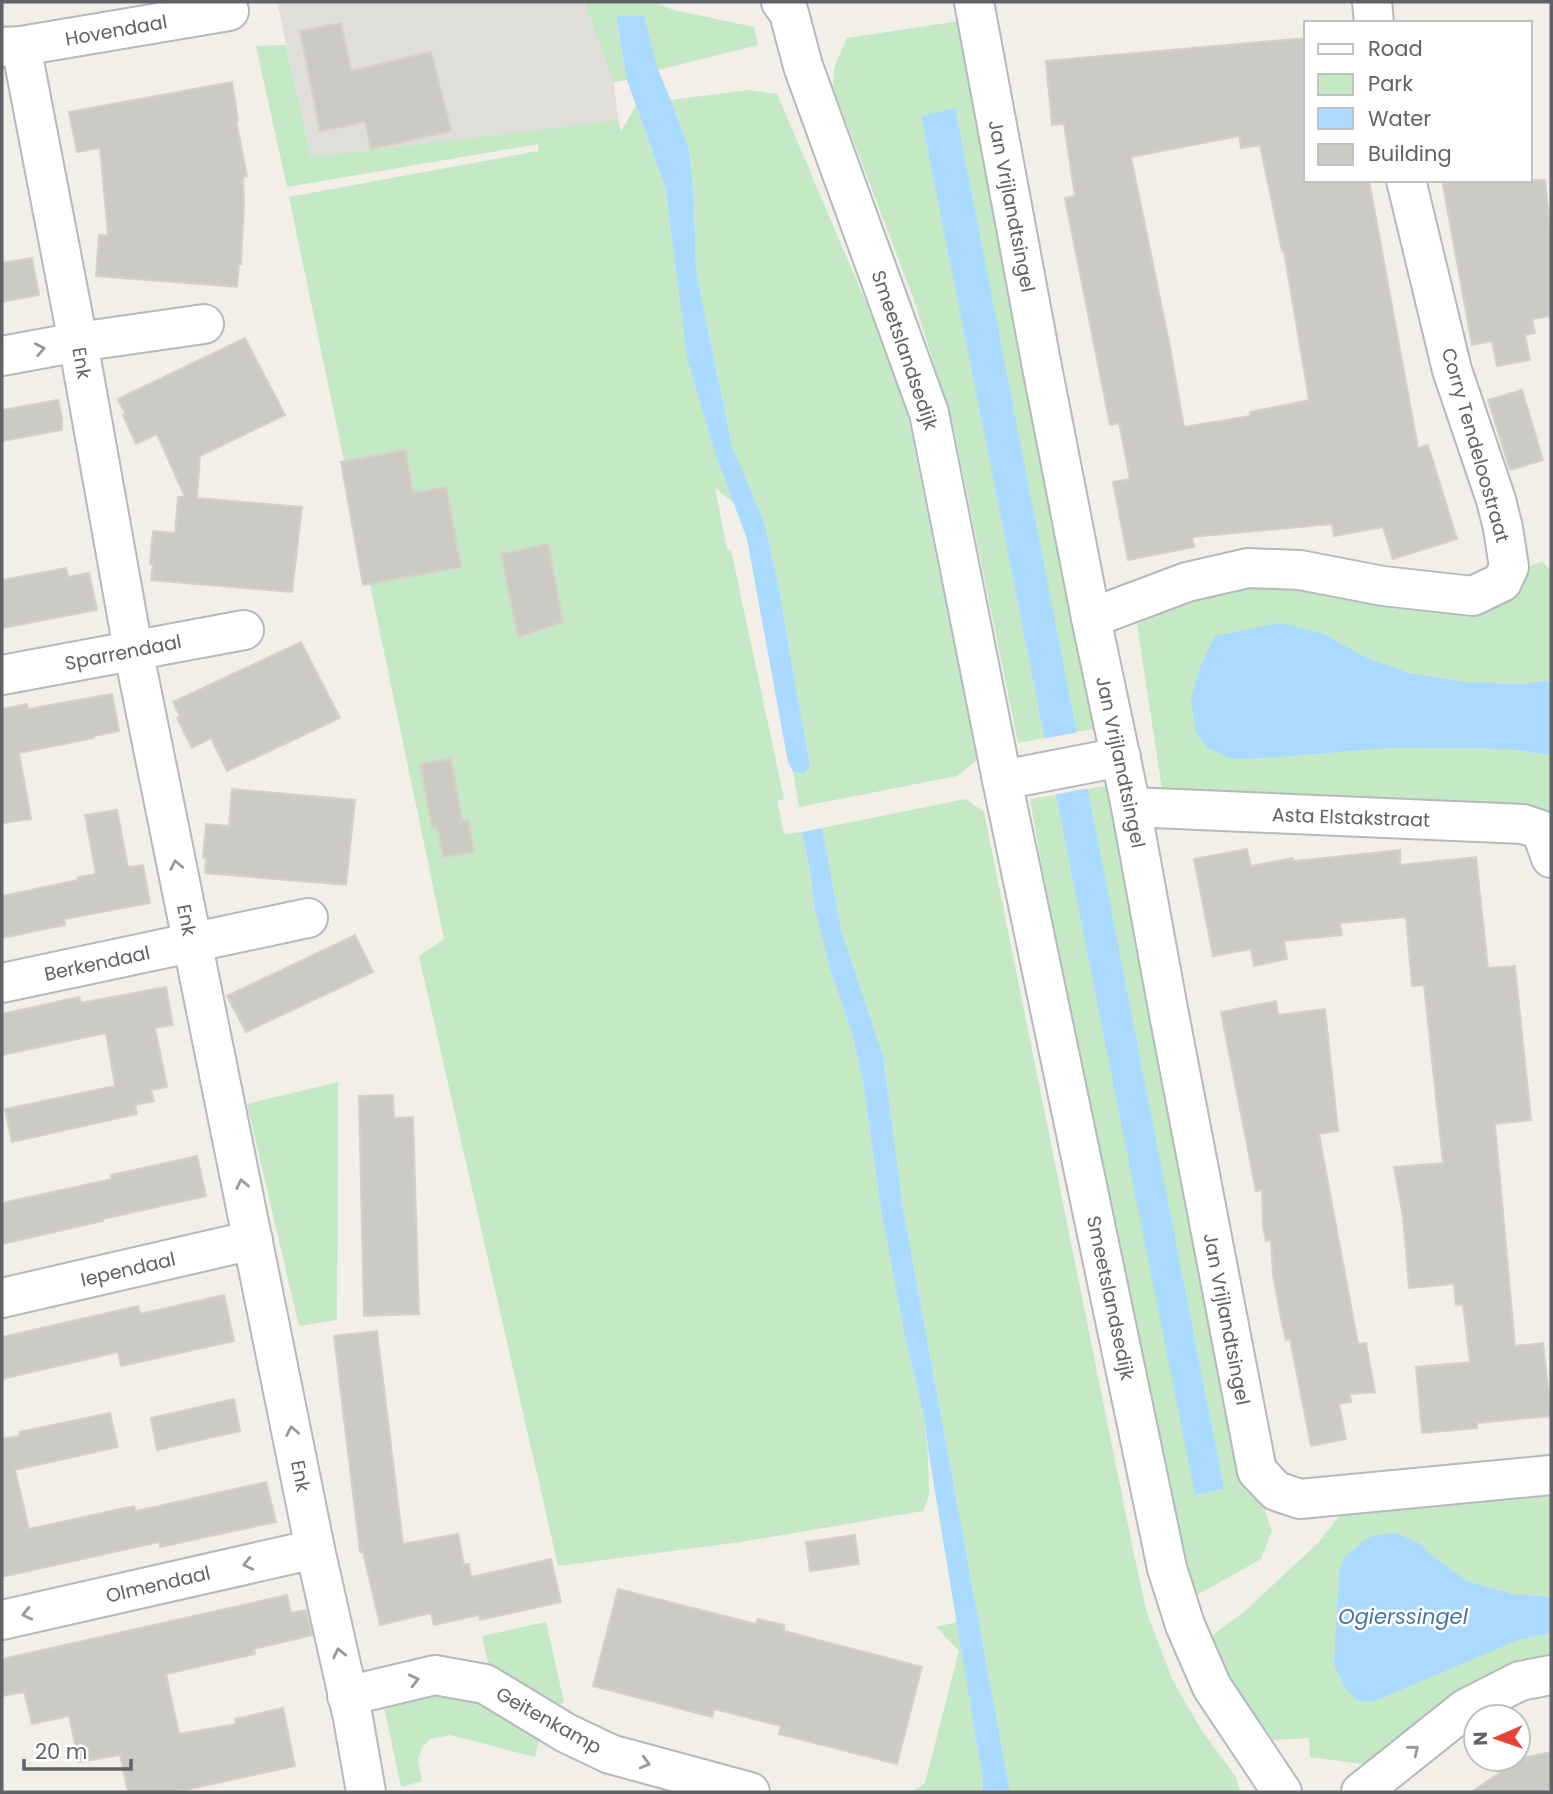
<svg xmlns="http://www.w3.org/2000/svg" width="1553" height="1794" font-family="Poppins,sans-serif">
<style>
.industrial{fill:#e0deda}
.green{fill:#c5e8c5}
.water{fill:#aadaff}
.pier{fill:#f1efe8}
.building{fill:#cccac5;stroke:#d6d1c6;stroke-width:2;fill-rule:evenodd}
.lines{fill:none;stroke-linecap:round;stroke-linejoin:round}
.minor-casing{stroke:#b5b8bc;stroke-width:42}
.minor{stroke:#fff;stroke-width:38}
.oneway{stroke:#979a9d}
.labels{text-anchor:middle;stroke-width:5;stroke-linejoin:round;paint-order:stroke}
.street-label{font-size:19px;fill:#5f6368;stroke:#fff}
.water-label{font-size:21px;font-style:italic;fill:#4174aa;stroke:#fff}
</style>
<rect width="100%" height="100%" fill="#f1efe8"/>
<!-- industrial -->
<path class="industrial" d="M277 2H582L585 5 614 82 618 120 311 157Z"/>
<!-- green -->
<g class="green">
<path d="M586 2H655L673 10 754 27 758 45 658 70 644 16 616 18 627 80 614 82 585 5Z"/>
<path d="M960 21 1099 728 1076 732 954 109 921 116 1045 738 1018 743 954 429 914 300 833 87 834 68 847 38Z"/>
<path d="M286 45 311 157 618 120 621 131 636 106 666 190 686 344C697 398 715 451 734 503L715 488 727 550H731L784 799 777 801 784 834 802 832 810 871 815 910 831 972 851 1030 863 1081 881 1210 905 1337 924 1416 928 1455 929 1496 923 1511 741 1542 558 1566 419 956 444 939 289 197 538 151V144L287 187 256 46Z"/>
<path d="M748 90 777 94 902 387 977 760 957 776 799 807 793 772 803 774 810 766 779 590 765 524 732 446 696 272 694 201 689 149 671 100Z"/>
<path d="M1542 561 1551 572V680L1524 684 1464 682 1409 673 1361 655 1325 634 1215 636 1211 646 1282 757 1391 748 1506 749 1551 755V815L1163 796 1137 624 1208 588 1301 583 1403 604 1514 574Z"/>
<path d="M1111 785 1246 1481 1264 1508 1272 1531 1261 1559 1197 1595 1182 1557 1057 955 1030 799 1056 795 1196 1495 1224 1489 1087 789Z"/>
<path d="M966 799 984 812 1131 1540 1147 1613 1172 1679 1200 1728 1236 1777 1240 1792H1010L903 1209 883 1056 841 930 822 828Z"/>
<path d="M338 1082 337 1320 299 1326 247 1104Z"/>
<path d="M1551 1496V1597L1513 1594 1467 1581 1434 1557 1417 1542 1518 1640 1551 1633V1658L1457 1693 1362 1764 1310 1757 1309 1738 1273 1740 1229 1679 1209 1638 1246 1610 1319 1542 1340 1515Z"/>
<path d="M546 1622 564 1702 552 1708 490 1672 482 1636Z"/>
<path d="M957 1622 983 1781V1792H911L925 1783 959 1651 936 1627Z"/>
<path d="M424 1692 477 1695 541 1732 535 1757 450 1735 431 1739 423 1746 418 1759 422 1781 401 1787 383 1703Z"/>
</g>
<!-- water -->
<g class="water">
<path d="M630 16H644L658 70 671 100 689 149 694 201 696 272 732 446 765 524 779 590 810 766 803 774 793 772 788 762 747 539 715 453 687 357 666 190 627 80 616 17Z"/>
<path d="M955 108 1224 1489 1195 1495 921 116Z"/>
<path d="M1281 623 1325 634 1361 655 1409 673 1464 682 1524 684 1551 680V755L1506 749 1391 748 1282 757 1232 759 1208 748 1196 732 1191 698 1201 665 1215 636Z"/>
<path d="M822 828 841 930 883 1056 903 1209 1010 1792H983V1781L929 1455 924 1416 905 1337 881 1210 863 1081 851 1030 831 972 815 910 810 871 802 832Z"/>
<path d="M1396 1533 1417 1542 1434 1557 1467 1581 1513 1594 1551 1597V1633L1518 1640 1372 1702 1357 1700 1346 1689 1334 1664 1339 1573 1344 1558 1366 1539 1375 1535Z"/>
</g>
<!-- pier -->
<path class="pier" d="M1080 732 1091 788 1052 795 1042 739Z"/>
<!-- building -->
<g class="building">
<path d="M341 23 351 71 431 52 451 131 371 149 365 122 320 131 300 31Z"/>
<path d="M1306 38V180H1369L1418 448 1428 445 1457 539 1393 559 1383 527 1334 536 1332 524 1192 537 1194 547 1128 560 1113 482 1130 479 1119 423 1110 425 1065 198 1075 196 1064 124 1052 125 1046 61ZM1239 136 1241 148 1260 145 1282 251H1284L1309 400 1250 412V416L1184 427 1170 347 1131 157Z"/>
<path d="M232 82 238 120H236L247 176 243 177 244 204 241 264H239L237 287 96 276 99 235H108L100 148 77 152 69 112Z"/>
<path d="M1442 180H1545L1551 241V316L1532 319 1535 333 1525 335 1530 360 1497 366 1492 341 1472 345Z"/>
<path d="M32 258 39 295 2 302V263Z"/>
<path d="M245 338 285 415 200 456 197 498 302 507 292 592 151 580 153 564H150L153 531 175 533 178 497H185L157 434 136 444 123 415H126L118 399Z"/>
<path d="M1522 390 1543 460 1510 470 1488 400Z"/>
<path d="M58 400 62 418V430L2 441V410Z"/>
<path d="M405 450 413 493 446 487 461 567 363 585 341 462Z"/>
<path d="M548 544 563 622 518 637 501 554Z"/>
<path d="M66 568 68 577 89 573 97 610 2 628V580Z"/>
<path d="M301 642 340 718 227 771 211 738 192 748 177 718 180 716 173 702Z"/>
<path d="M112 694 119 731 94 736V738L19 753 31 819 2 823V709L27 704 28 709Z"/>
<path d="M451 759 462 821H459L468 820 474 852 443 857 437 826 432 827 420 764Z"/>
<path d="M232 789 355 800 346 885 205 873 206 858 203 857 206 824 229 826Z"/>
<path d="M117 810 128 867 143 865 150 903 64 919 65 925 2 938V896L78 880V877L96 874 85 815Z"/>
<path d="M1247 849 1251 866 1293 858 1294 861 1400 850V865L1476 857 1488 968 1515 966 1531 1120 1495 1124 1515 1346 1543 1343 1551 1416 1477 1423V1428L1422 1433 1416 1367 1470 1362 1463 1305H1456L1454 1284 1409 1288 1403 1217 1394 1167 1443 1163 1424 985 1412 986 1406 917 1340 923 1342 935 1284 941 1287 959 1254 966 1251 949 1213 956 1194 859Z"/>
<path d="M355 935 373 972 246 1032 227 996Z"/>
<path d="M166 987 173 1025 155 1028 167 1087 151 1090 154 1101 135 1105 137 1114 12 1142 5 1109 115 1086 106 1033 2 1055V1014L79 997 81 1003Z"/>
<path d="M1276 1001 1278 1015 1325 1009 1338 1131 1319 1134 1358 1344 1366 1343 1375 1392 1350 1394 1351 1402 1339 1404 1346 1439 1311 1446 1290 1339 1286 1340 1282 1324 1273 1275 1271 1240 1266 1241 1263 1226 1262 1190 1256 1191 1221 1012Z"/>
<path d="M393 1095 394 1118 413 1117 419 1314 364 1316 359 1096Z"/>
<path d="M197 1156 206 1196 103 1219V1221L2 1244V1203L112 1179 111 1175Z"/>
<path d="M224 1295 234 1341 121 1366 118 1352 2 1379V1337L138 1306 140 1314Z"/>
<path d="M377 1331 403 1544 458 1534 464 1565 469 1564 471 1577 551 1559 561 1602 480 1620 479 1615 434 1625 431 1613 380 1625 363 1552H360L334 1336Z"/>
<path d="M234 1399 240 1431 157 1450 151 1418Z"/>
<path d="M110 1413 118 1447 15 1470 29 1529 134 1506 136 1511 266 1482 276 1522 160 1547 159 1542 2 1577V1439L19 1436V1432Z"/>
<path d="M855 1535 859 1564 810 1571 806 1542Z"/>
<path d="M618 1589 756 1624 758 1619 784 1625V1631L922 1667 897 1764 779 1734 781 1726 714 1709 712 1717 593 1686Z"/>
<path d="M287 1595 291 1613 306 1610 312 1635 254 1649 255 1654 166 1674 179 1734 236 1724 235 1719 283 1708 295 1766 176 1792H128L120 1755 79 1762 69 1716 32 1724 24 1692 2 1696V1659Z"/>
<path d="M1551 1752V1792H1471L1522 1758Z"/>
</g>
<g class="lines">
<defs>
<g id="minor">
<path d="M781 2 789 13 803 66 929 413 1002 780 1167 1568 1185 1625 1212 1687 1282 1792"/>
<path d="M974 2 1042 367 1091 618 1131 807 1168 1009 1257 1471 1276 1491 1300 1499 1551 1475"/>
<path d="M1372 2 1374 23"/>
<path d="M21 46 78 342 133 649 315 1549 353 1718 366 1792"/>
<path d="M2 47 21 46 229 11"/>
<path d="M2 356 78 342 204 324"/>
<path d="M1091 618 1187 582 1248 568 1300 570 1383 586 1473 596 1502 582 1509 567 1503 528 1496 500 1452 370 1406 180"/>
<path d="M2 675 244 630"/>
<path d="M1002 780 1121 757"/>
<path d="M1131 807 1523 824 1541 830 1551 858"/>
<path d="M2 983 308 918"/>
<path d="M2 1298 253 1240"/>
<path d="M2 1620 315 1549"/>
<path d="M347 1696 435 1675 485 1684 566 1733 610 1754 750 1792"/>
<path d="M1361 1792 1465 1709 1520 1681 1551 1675"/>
</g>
</defs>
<!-- minor casing -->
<use href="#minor" class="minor-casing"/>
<!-- minor -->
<use href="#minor" class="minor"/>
</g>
<!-- one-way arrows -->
<defs><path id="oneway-chevron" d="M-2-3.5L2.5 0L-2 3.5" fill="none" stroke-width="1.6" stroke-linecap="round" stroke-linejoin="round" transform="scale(1.75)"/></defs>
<g class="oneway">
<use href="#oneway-chevron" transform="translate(40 349) rotate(-11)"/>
<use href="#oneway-chevron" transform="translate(176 865) rotate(-101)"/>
<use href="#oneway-chevron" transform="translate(242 1184) rotate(-101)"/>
<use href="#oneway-chevron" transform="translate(292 1431) rotate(-101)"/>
<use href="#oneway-chevron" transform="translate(248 1564) rotate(167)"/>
<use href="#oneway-chevron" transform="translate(27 1614) rotate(167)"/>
<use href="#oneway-chevron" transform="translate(339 1653) rotate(-102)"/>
<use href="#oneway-chevron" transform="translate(414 1680) rotate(-14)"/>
<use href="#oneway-chevron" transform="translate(1414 1750) rotate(-39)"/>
<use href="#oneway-chevron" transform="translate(645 1763) rotate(15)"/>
</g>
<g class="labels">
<!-- street labels -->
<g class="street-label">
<text transform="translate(116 30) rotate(-10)" y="7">Hovendaal</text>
<text transform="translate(1012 206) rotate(79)" y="7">Jan Vrijlandtsingel</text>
<text transform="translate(905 350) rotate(71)" y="7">Smeetslandsedijk</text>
<text transform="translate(82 363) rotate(80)" y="7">Enk</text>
<text transform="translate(1476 445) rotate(74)" y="7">Corry Tendeloostraat</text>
<text transform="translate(123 652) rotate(-11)" y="7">Sparrendaal</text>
<text transform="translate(1121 762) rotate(78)" y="7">Jan Vrijlandtsingel</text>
<text transform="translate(1351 817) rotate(2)" y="7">Asta Elstakstraat</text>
<text transform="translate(187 920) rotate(79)" y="7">Enk</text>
<text transform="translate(97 963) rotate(-12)" y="7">Berkendaal</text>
<text transform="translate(128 1269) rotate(-13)" y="7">Iependaal</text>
<text transform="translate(1111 1298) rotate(78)" y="7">Smeetslandsedijk</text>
<text transform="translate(1227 1319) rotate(79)" y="7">Jan Vrijlandtsingel</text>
<text transform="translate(301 1476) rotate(79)" y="7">Enk</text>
<text transform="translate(158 1584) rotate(-13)" y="7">Olmendaal</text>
<text transform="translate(549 1720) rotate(29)" y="7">Geitenkamp</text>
</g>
<!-- water labels -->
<g class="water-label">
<text x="1403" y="1624">Ogierssingel</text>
</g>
</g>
<!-- border -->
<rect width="1553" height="1794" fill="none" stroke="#5f6368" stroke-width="7"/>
<!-- legend -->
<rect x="1304" y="21" width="228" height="161" fill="#ffffff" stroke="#bfc1c3" stroke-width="2"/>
<rect x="1318" y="44" width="35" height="10" fill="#ffffff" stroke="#bfc1c3" stroke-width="2"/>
<text x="1368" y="56" font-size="21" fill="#5f6368">Road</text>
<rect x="1318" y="74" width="35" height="21" fill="#c5e8c5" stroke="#bfc1c3" stroke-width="2"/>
<text x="1368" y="91" font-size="21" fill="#5f6368">Park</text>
<rect x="1318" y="108" width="35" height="21" fill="#aadaff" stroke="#bfc1c3" stroke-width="2"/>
<text x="1368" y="126" font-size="21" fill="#5f6368">Water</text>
<rect x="1318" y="144" width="35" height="21" fill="#cccac5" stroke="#bfc1c3" stroke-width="2"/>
<text x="1368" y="161" font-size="21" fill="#5f6368">Building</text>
<!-- north arrow -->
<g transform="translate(1497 1738) rotate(268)"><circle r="33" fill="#ffffff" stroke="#bfc1c3" stroke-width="2"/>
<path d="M0-5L12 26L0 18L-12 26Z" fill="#ea4335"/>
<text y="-10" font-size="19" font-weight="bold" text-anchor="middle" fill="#5f6368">N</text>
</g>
<!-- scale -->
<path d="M24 1759v10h107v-10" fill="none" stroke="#5f6368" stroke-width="3.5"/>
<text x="35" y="1759" font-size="21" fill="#5f6368" stroke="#ffffff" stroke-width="5" paint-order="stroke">20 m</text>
</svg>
